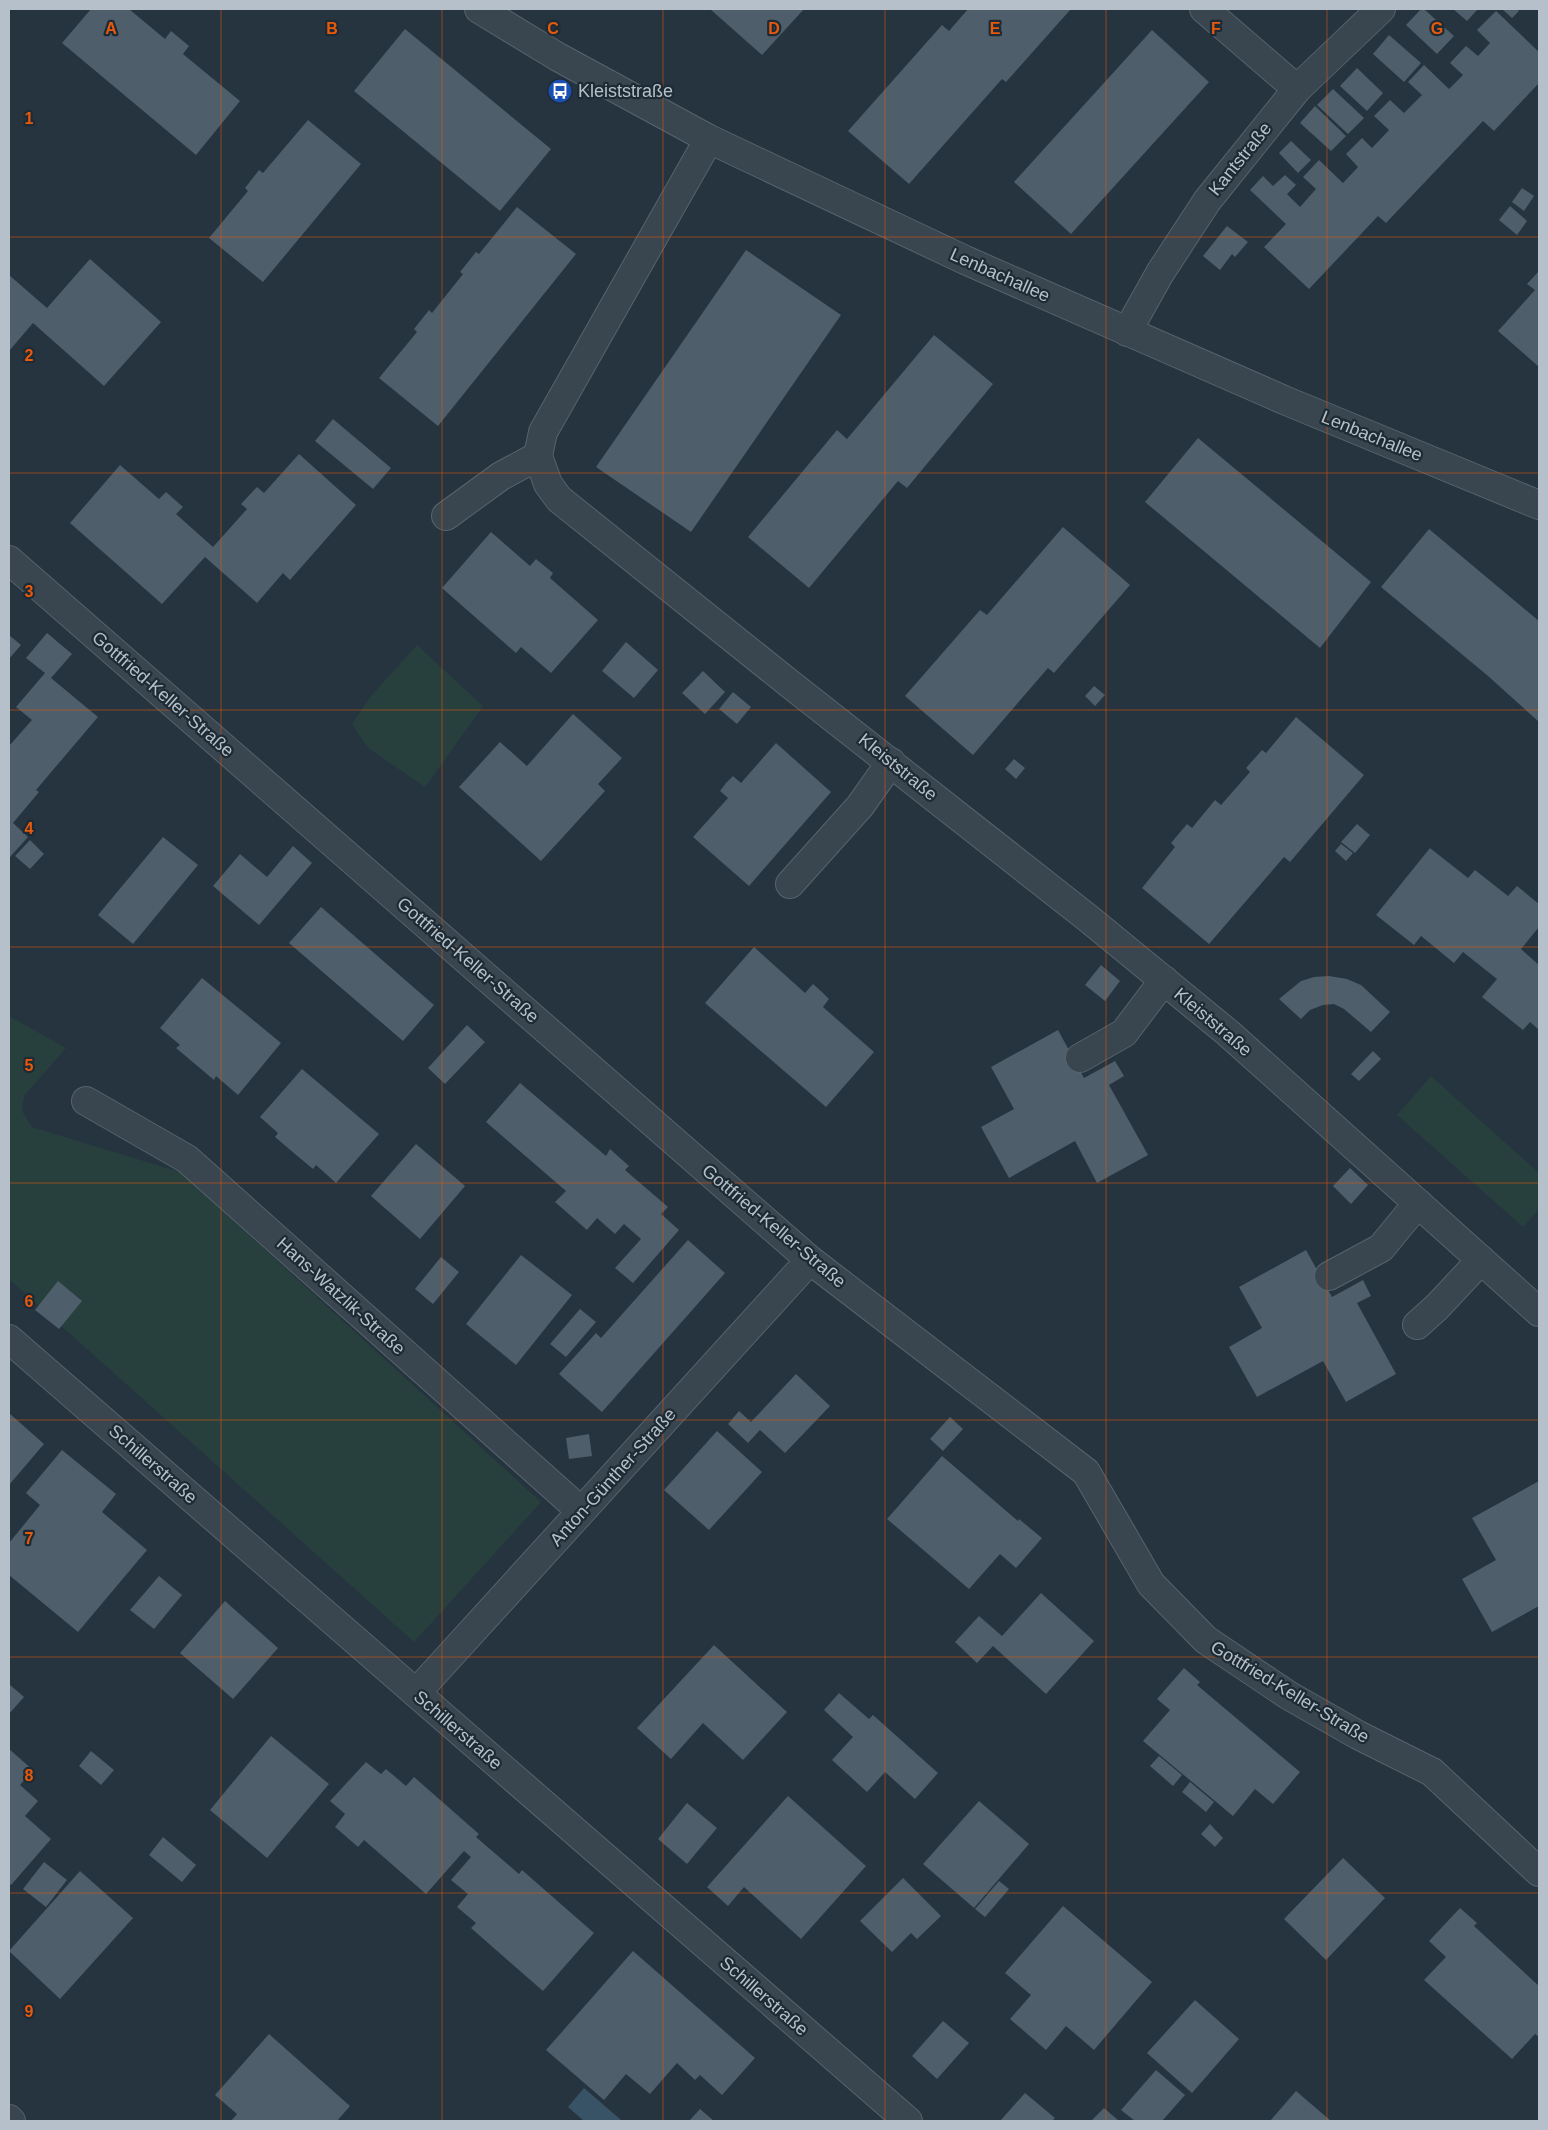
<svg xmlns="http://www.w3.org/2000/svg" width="1548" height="2130" font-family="Arial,sans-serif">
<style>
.green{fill:#27403e}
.water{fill:#395366}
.building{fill:#4e5e6a}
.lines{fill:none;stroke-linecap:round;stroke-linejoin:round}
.minor-casing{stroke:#57636d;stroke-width:30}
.minor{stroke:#39464f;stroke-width:28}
.grid{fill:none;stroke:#e8590c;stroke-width:1;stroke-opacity:0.55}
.labels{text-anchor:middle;stroke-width:4.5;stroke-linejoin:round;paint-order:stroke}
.poi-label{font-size:18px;fill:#b5c0ca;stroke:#1e2b34;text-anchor:start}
.street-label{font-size:18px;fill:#b5c0ca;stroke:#1e2b34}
.grid-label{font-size:16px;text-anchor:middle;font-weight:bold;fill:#e8590c;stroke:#1e2b34;stroke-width:4.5;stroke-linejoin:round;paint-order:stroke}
</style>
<rect width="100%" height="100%" fill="#25343f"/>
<!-- green -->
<g class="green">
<path d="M417 645 483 706 425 787 368 748 352 724 371 696Z"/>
<path d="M9 1016 66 1048 24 1096 22 1111 32 1127 180 1172 541 1502 414 1642 9 1279Z"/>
<path d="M1431 1076 1539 1173V1209L1523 1227 1397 1115Z"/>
</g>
<!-- water -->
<path class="water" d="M584 2088 621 2120 620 2121H584L568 2107Z"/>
<!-- building -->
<g class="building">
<path d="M91 9H129L165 39 171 31 189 46 183 54 240 101 196 155 62 43Z"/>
<path d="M710 9H804L762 55Z"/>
<path d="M968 9H1071L1006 82 1002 79 909 184 848 131 942 25 949 31Z"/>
<path d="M1421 9H1424L1454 36 1437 54 1406 25Z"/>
<path d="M1453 9H1478L1467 21Z"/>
<path d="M1502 9H1516L1519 11 1512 18Z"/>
<path d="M1496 11 1539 52V83L1494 131 1483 121 1386 223 1378 216 1309 289 1264 247 1286 224 1250 190 1263 176 1273 186 1285 175 1296 185 1287 194 1300 207 1316 189 1303 177 1319 160 1343 183 1358 167 1346 154 1362 138 1372 148 1389 130 1374 116 1390 100 1404 113 1422 95 1408 82 1424 65 1449 89 1463 75 1450 63 1466 46 1478 56 1490 43 1477 30Z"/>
<path d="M405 29 551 149 500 211 354 91Z"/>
<path d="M1152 30 1209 82 1071 234 1014 182Z"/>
<path d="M1389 35 1421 63 1404 82 1373 54Z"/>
<path d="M1357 68 1383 93 1367 111 1340 86Z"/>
<path d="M1333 89 1364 118 1348 134 1317 105Z"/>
<path d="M1315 106 1346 136 1331 151 1300 123Z"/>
<path d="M308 120 361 164 263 282 209 238 248 191 245 188 259 170 263 173Z"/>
<path d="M1291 141 1311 160 1298 173 1279 153Z"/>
<path d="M1522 188 1534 196 1524 211 1512 202Z"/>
<path d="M1510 206 1527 221 1517 235 1499 220Z"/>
<path d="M517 207 576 254 438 426 379 378 417 332 414 329 429 310 432 313 463 274 460 272 476 252 479 254Z"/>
<path d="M1227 226 1248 242 1235 257 1232 254 1220 270 1203 256Z"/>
<path d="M746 250 841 315 691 532 596 467Z"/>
<path d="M90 259 161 322 104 386 33 323 9 351V275L47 308Z"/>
<path d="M1539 271V367L1498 331 1535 290 1527 284Z"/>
<path d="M934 335 993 384 907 488 898 481 809 588 748 537 837 430 847 439Z"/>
<path d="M333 419 391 468 373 489 315 441Z"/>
<path d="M1198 438 1371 582 1320 648 1145 502Z"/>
<path d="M299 454 356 505 290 580 283 573 257 603 205 557 162 604 70 523 120 465 159 499 166 492 183 507 176 514 213 547 247 509 241 504 257 487 264 493Z"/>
<path d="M1063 527 1130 585 1054 673 1048 668 973 755 905 696 980 610 987 615Z"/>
<path d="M1429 529 1539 621V722L1488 676 1381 587Z"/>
<path d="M491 532 530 566 536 559 553 573 550 578 598 620 551 673 521 647 516 653 442 588Z"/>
<path d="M47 633 72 654 51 678 98 717 36 790 39 792 13 823 28 837 10 857 9 746 32 720 16 707 45 673 26 658Z"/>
<path d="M9 635 21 645 9 659Z"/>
<path d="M626 642 658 670 634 698 602 671Z"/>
<path d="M703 671 725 692 705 714 682 693Z"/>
<path d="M1094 686 1105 695 1095 706 1085 696Z"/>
<path d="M733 692 751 707 737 724 719 709Z"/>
<path d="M573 714 622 758 598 784 605 791 541 861 459 787 500 742 527 766Z"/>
<path d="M1296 717 1364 775 1290 862 1284 857 1209 944 1142 888 1175 847 1171 843 1187 824 1192 828 1215 800 1221 805 1250 772 1246 768 1262 750 1266 753Z"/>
<path d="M776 743 831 792 749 886 693 837 728 798 720 791 726 783 733 776 741 783Z"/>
<path d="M1014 759 1025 768 1016 779 1005 769Z"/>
<path d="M1357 824 1370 835 1355 853 1341 842Z"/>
<path d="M163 837 198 865 133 944 98 915Z"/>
<path d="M30 840 44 854 30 869 15 856Z"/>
<path d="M1341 844 1353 853 1346 861 1335 851Z"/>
<path d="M293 846 312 863 259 925 213 886 240 854 267 877Z"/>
<path d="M1430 848 1468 878 1475 870 1508 896 1517 886 1539 904V927L1521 949 1539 965V1030L1530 1022 1523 1030 1482 997 1497 979 1463 952 1454 963 1421 936 1414 945 1376 915Z"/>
<path d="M321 907 434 1005 403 1041 289 943Z"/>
<path d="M754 947 805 993 813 984 822 992 829 999 823 1007 874 1052 826 1107 705 1003Z"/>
<path d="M1101 965 1120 981 1105 1001 1085 985Z"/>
<path d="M1329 976 1347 979 1361 985 1390 1012 1371 1032 1344 1009 1334 1004 1323 1005 1310 1010 1301 1019 1279 999 1301 981 1314 977Z"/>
<path d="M202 978 281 1043 238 1095 216 1076 214 1080 176 1048 180 1045 160 1028Z"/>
<path d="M467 1025 485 1042 445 1084 428 1068Z"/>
<path d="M1058 1030 1084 1078 1115 1061 1124 1076 1109 1085 1148 1155 1097 1183 1075 1141 1009 1178 981 1127 1014 1109 991 1067Z"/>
<path d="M1373 1051 1381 1059 1359 1081 1351 1074Z"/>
<path d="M302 1069 379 1134 336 1183 316 1165 313 1169 295 1154 275 1137 278 1133 260 1117Z"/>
<path d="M520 1083 606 1156 610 1149 629 1166 625 1170 668 1207 661 1214 679 1230 633 1283 615 1268 641 1239 624 1224 615 1234 597 1218 587 1230 555 1202 566 1191 486 1122Z"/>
<path d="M416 1144 465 1186 420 1239 371 1196Z"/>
<path d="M1350 1168 1368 1185 1351 1204 1333 1186Z"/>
<path d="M688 1240 725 1273 602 1412 559 1374 596 1333 601 1338Z"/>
<path d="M1306 1250 1332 1297 1363 1280 1371 1296 1357 1303 1396 1374 1346 1402 1323 1361 1257 1397 1229 1347 1262 1328 1239 1287Z"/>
<path d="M521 1255 572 1295 516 1365 466 1324Z"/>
<path d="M441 1257 459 1272 433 1304 415 1289Z"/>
<path d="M58 1281 82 1301 59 1329 35 1310Z"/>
<path d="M580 1309 596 1322 566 1357 550 1344Z"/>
<path d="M796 1374 830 1406 785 1453 760 1430 748 1443 728 1424 739 1411 751 1422Z"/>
<path d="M9 1413 44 1444 9 1485Z"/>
<path d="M950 1417 963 1429 943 1451 930 1439Z"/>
<path d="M717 1431 762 1472 709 1530 664 1490Z"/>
<path d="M589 1434 592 1456 569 1459 566 1438Z"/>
<path d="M62 1450 116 1494 102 1512 147 1550 78 1632 9 1575V1543L40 1505 26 1493Z"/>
<path d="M942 1456 1018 1521 1019 1519 1042 1538 1016 1568 1000 1554 969 1589 887 1519Z"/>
<path d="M1539 1481V1606L1492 1632 1462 1579 1496 1560 1472 1518Z"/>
<path d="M159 1576 182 1595 154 1629 130 1610Z"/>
<path d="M1041 1593 1094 1641 1046 1694 993 1646 977 1663 955 1642 979 1616 1002 1636Z"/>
<path d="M225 1601 278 1648 233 1699 180 1653Z"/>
<path d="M714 1645 787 1712 743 1760 703 1723 671 1759 637 1728Z"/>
<path d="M1184 1668 1200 1682 1197 1685 1300 1772 1273 1804 1255 1789 1233 1816 1143 1741 1170 1710 1157 1699Z"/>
<path d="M9 1684 24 1697 9 1714Z"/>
<path d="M839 1693 869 1719 873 1715 938 1773 915 1799 885 1772 867 1792 832 1760 853 1737 824 1710Z"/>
<path d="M271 1736 329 1784 267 1858 210 1810Z"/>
<path d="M9 1749 33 1770 20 1785 38 1801 25 1816 51 1839 11 1885 9 1883Z"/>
<path d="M91 1751 114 1770 101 1785 79 1766Z"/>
<path d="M1159 1756 1182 1775 1173 1786 1150 1766Z"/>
<path d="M366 1762 381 1774 386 1769 406 1786 414 1777 479 1834 476 1837 519 1874 522 1870 594 1933 543 1991 471 1928 476 1923 457 1907 468 1894 451 1880 471 1857 464 1851 426 1894 364 1840 358 1847 335 1827 345 1814 330 1801Z"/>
<path d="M1190 1782 1214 1802 1206 1812 1182 1792Z"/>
<path d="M788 1796 866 1866 801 1939 744 1887 728 1906 707 1887Z"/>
<path d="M979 1801 1029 1844 974 1908 923 1864Z"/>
<path d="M687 1803 717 1828 687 1864 658 1839Z"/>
<path d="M1210 1824 1223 1838 1215 1847 1201 1834Z"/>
<path d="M163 1837 196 1865 182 1882 149 1855Z"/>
<path d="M1343 1858 1385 1898 1326 1960 1284 1919Z"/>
<path d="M44 1862 67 1880 46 1907 23 1889Z"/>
<path d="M80 1871 133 1918 60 1999 9 1951Z"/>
<path d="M903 1878 941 1916 917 1939 911 1933 892 1952 860 1921Z"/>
<path d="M999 1881 1009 1889 985 1917 975 1909Z"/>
<path d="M1063 1906 1152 1982 1094 2050 1066 2026 1046 2050 1010 2019 1031 1995 1005 1973Z"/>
<path d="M1460 1908 1477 1923 1474 1926 1539 1986V2037L1535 2034 1512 2059 1424 1980 1446 1957 1429 1941Z"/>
<path d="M633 1951 755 2058 722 2095 700 2075 695 2080 677 2063 650 2094 626 2074 604 2100 546 2050Z"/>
<path d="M1195 2000 1239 2039 1192 2093 1147 2053Z"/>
<path d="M943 2021 969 2043 937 2079 912 2056Z"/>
<path d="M269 2034 350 2106 337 2121H231L237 2114 215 2095Z"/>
<path d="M1156 2070 1185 2095 1162 2121H1135L1121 2110Z"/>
<path d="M1296 2091 1331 2121H1270Z"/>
<path d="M1025 2093 1055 2118 1052 2121H1000Z"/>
<path d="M1104 2108 1119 2121H1091Z"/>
<path d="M700 2109 714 2121H689Z"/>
</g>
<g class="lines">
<defs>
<g id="minor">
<path d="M479 9 558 57 709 139 965 260 1284 400 1539 505"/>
<path d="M1204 9 1297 89"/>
<path d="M709 139 543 432 538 456 548 484 559 499 790 684 1089 919 1228 1033 1539 1312"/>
<path d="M1127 332 1160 273 1207 201 1297 89 1381 9"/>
<path d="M446 516 501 476 538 456"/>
<path d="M9 560 810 1260 1086 1472 1151 1584 1206 1640 1288 1695 1358 1735 1432 1772 1539 1872"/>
<path d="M790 884 860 806 891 762"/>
<path d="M1080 1058 1124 1033 1164 980"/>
<path d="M86 1101 187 1159 581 1511"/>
<path d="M1329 1276 1381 1248 1418 1203"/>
<path d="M1417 1325 1437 1307 1481 1260"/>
<path d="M9 1339 908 2121"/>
<path d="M416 1693 810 1260"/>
<path d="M9 2119 11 2121"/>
</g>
</defs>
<!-- minor casing -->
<use href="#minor" class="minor-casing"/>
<!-- minor -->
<use href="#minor" class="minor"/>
</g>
<!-- grid -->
<path class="grid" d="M221 9V2121M442 9V2121M663 9V2121M885 9V2121M1106 9V2121M1327 9V2121M9 237H1539M9 473H1539M9 710H1539M9 947H1539M9 1183H1539M9 1420H1539M9 1657H1539M9 1893H1539"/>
<!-- icons -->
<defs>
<symbol id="bus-disc" viewBox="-11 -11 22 22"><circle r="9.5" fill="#1a4fb4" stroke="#1e2b34"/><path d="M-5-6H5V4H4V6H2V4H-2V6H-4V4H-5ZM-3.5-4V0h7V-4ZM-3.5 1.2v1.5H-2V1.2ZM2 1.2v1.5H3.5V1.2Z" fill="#fff"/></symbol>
</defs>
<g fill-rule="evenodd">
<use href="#bus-disc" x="546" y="77" width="28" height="28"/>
</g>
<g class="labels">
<!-- poi labels -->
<g class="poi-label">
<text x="578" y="97">Kleiststraße</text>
</g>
<!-- street labels -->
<g class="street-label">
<text transform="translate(1240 159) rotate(-51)" y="6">Kantstraße</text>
<text transform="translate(1000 275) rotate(24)" y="6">Lenbachallee</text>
<text transform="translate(1372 436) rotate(22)" y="6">Lenbachallee</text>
<text transform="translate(163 694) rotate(41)" y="6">Gottfried-Keller-Straße</text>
<text transform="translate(898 767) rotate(39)" y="6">Kleiststraße</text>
<text transform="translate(468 960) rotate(41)" y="6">Gottfried-Keller-Straße</text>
<text transform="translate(1213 1022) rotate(40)" y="6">Kleiststraße</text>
<text transform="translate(774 1226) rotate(40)" y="6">Gottfried-Keller-Straße</text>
<text transform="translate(341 1296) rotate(42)" y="6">Hans-Watzlik-Straße</text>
<text transform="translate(153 1464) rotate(41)" y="6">Schillerstraße</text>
<text transform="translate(613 1477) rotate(-48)" y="6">Anton-Günther-Straße</text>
<text transform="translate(1290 1692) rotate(31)" y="6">Gottfried-Keller-Straße</text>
<text transform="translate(458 1730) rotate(41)" y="6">Schillerstraße</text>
<text transform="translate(764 1996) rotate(41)" y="6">Schillerstraße</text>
</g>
</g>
<g class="grid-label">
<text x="111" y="34">A</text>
<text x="332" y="34">B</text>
<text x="553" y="34">C</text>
<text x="774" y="34">D</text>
<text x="995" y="34">E</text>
<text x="1216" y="34">F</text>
<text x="1437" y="34">G</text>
<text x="29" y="124">1</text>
<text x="29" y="361">2</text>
<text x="29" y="597">3</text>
<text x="29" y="834">4</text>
<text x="29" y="1071">5</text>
<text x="29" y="1307">6</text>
<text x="29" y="1544">7</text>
<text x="29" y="1781">8</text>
<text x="29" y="2017">9</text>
</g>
<!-- border -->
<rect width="1548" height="2130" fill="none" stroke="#b5c0ca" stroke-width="20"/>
</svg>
